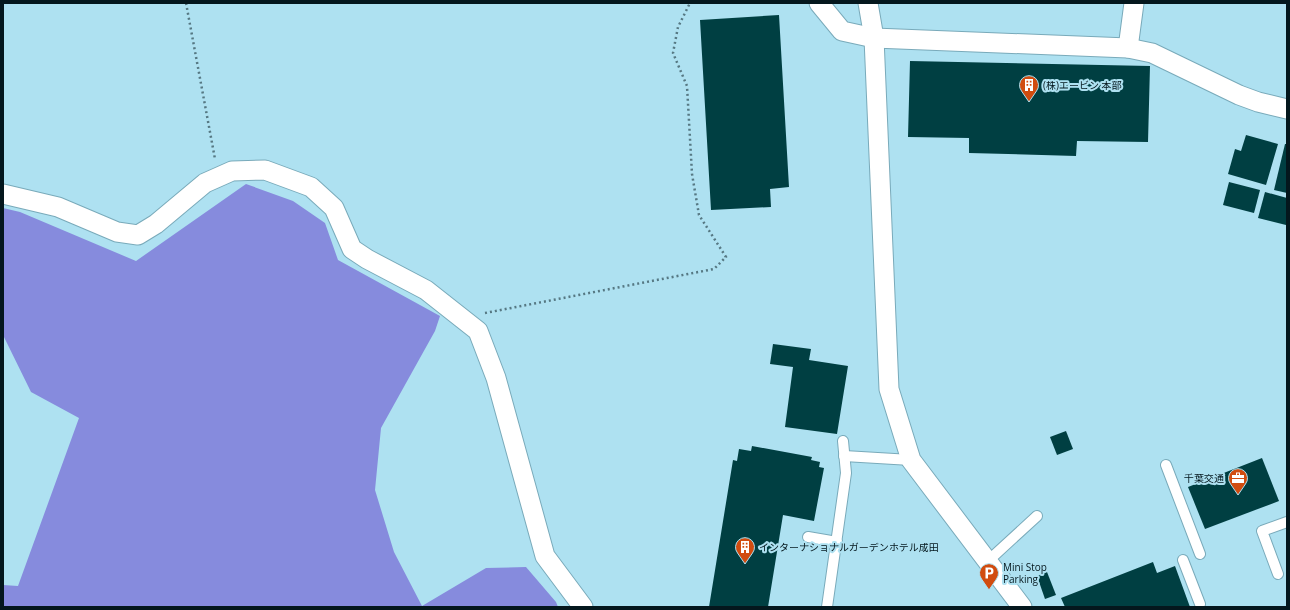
<svg xmlns="http://www.w3.org/2000/svg" width="1290" height="610" font-family="'Open Sans','Noto Sans JP',sans-serif">
<style>
.forest{fill:#868bdd}
.building{fill:#003f42}
.lines{fill:none;stroke-linecap:round;stroke-linejoin:round}
.service-casing{stroke:#79aaba;stroke-width:12}
.minor-casing{stroke:#79aaba;stroke-width:21}
.path{stroke:#567883;stroke-width:2.5;stroke-dasharray:2 3;stroke-linecap:butt}
.service{stroke:#fff;stroke-width:10}
.minor{stroke:#fff;stroke-width:19}
.labels{text-anchor:middle;stroke-width:4;stroke-linejoin:round;paint-order:stroke}
.poi-label{font-size:10px;fill:#04171d;stroke:#aee1f1;text-anchor:start}
</style>
<rect width="100%" height="100%" fill="#aee1f1"/>
<!-- forest -->
<path class="forest" d="M246 184 293 201 325 223 338 260 440 316 435 331 381 428 375 490 394 552 422 606 486 568 526 567 556 602 558 607H3V585L18 586 79 418 31 392 3 335V208L20 212 136 261Z"/>
<!-- building -->
<g class="building">
<path d="M779 15 789 187 770 189 771 207 711 210 700 20Z"/>
<path d="M910 61 1150 66 1148 142 1077 141 1076 156 969 153V138L908 137Z"/>
<path d="M1246 135 1278 144 1266 185 1228 174 1235 149 1241 151Z"/>
<path d="M1285 144H1287V193L1274 190Z"/>
<path d="M1229 182 1260 190 1254 213 1223 205Z"/>
<path d="M1265 192 1287 198 1286 225 1258 218Z"/>
<path d="M773 344 811 349 809 360 848 366 837 434 785 427 793 367 770 364Z"/>
<path d="M1066 431 1073 449 1057 455 1050 437Z"/>
<path d="M752 446 812 457 811 460 820 462 819 467 824 468 814 521 783 515 768 607H709L733 460 737 461 739 449 751 451Z"/>
<path d="M1262 458 1279 501 1205 529 1188 487Z"/>
<path d="M1153 562 1157 573 1175 566 1190 607H1065L1061 598Z"/>
<path d="M1047 572 1056 595 1045 599 1037 576Z"/>
</g>
<g class="lines">
<defs>
<g id="service">
<path d="M844 456 911 460"/>
<path d="M1166 465 1200 554"/>
<path d="M808 537 837 542"/>
<path d="M1183 560 1200 604"/>
<path d="M988 561 1037 516"/>
<path d="M1278 574 1262 531 1287 522"/>
<path d="M827 607 846 473 843 441"/>
</g>
<g id="minor">
<path d="M819 3 842 31 874 38 1128 48 1152 53 1239 95 1258 102 1287 109"/>
<path d="M868 3 874 38 889 389 911 460 1022 607"/>
<path d="M1128 48 1134 3"/>
<path d="M3 194 58 207 117 232 138 235 156 224 205 183 232 171 265 170 311 187 334 208 352 249 367 259 426 290 478 331 496 378 545 556 583 607"/>
</g>
</defs>
<!-- service casing -->
<use href="#service" class="service-casing"/>
<!-- minor casing -->
<use href="#minor" class="minor-casing"/>
<!-- path -->
<g class="path">
<path d="M186 3 215 159"/>
<path d="M485 313 714 269 726 257 699 215 692 174 687 86 673 53 678 27 690 3"/>
</g>
<!-- service -->
<use href="#service" class="service"/>
<!-- minor -->
<use href="#minor" class="minor"/>
</g>
<!-- icons -->
<defs>
<symbol id="building-pin" viewBox="-11 -11 22 30"><path d="M0 17L-7.5 6A9.5 9.5 0 1 1 7.5 6Z" fill="#d14c0f" stroke="#aee1f1"/><path d="M-4-6H4V6H1V3H-1V6H-4ZM-2.5-4.3h1.7v1.8h-1.7ZM.8-4.3h1.7v1.8H.8ZM-2.5-1h1.7V.8h-1.7ZM.8-1h1.7V.8H.8Z" fill="#fff"/></symbol>
<symbol id="office-pin" viewBox="-11 -11 22 30"><path d="M0 17L-7.5 6A9.5 9.5 0 1 1 7.5 6Z" fill="#d14c0f" stroke="#aee1f1"/><path d="M-6-3h4V-5.5h4V-3h4V5H-6ZM-1-4.5V-3h2v-1.5ZM-6 0V1H6V0Z" fill="#fff"/></symbol>
<symbol id="parking-pin" viewBox="-11 -11 22 30"><path d="M0 17L-7.5 6A9.5 9.5 0 1 1 7.5 6Z" fill="#d14c0f" stroke="#aee1f1"/><path d="M-3.5-5.5H1a3.5 3.5 0 0 1 0 7H-1V5.5H-3.5ZM-1-3.4V-.6H.8a1.4 1.4 0 0 0 0-2.8Z" fill="#fff"/></symbol>
</defs>
<g fill-rule="evenodd">
<use href="#building-pin" x="1018" y="74" width="22" height="30"/>
<use href="#office-pin" x="1227" y="467" width="22" height="30"/>
<use href="#building-pin" x="734" y="536" width="22" height="30"/>
<use href="#parking-pin" x="978" y="562" width="22" height="30"/>
</g>
<g class="labels">
<!-- poi labels -->
<g class="poi-label">
<text x="1043" y="89">(株)エービン 本部</text>
<text x="1224" y="482" text-anchor="end">千葉交通</text>
<text x="759" y="551">インターナショナルガーデンホテル成田</text>
<text x="1003" y="571">Mini Stop<tspan x="1003" dy="12">Parking</tspan></text>
</g>
</g>
<!-- border -->
<rect width="1290" height="610" fill="none" stroke="#04171d" stroke-width="8"/>
</svg>
